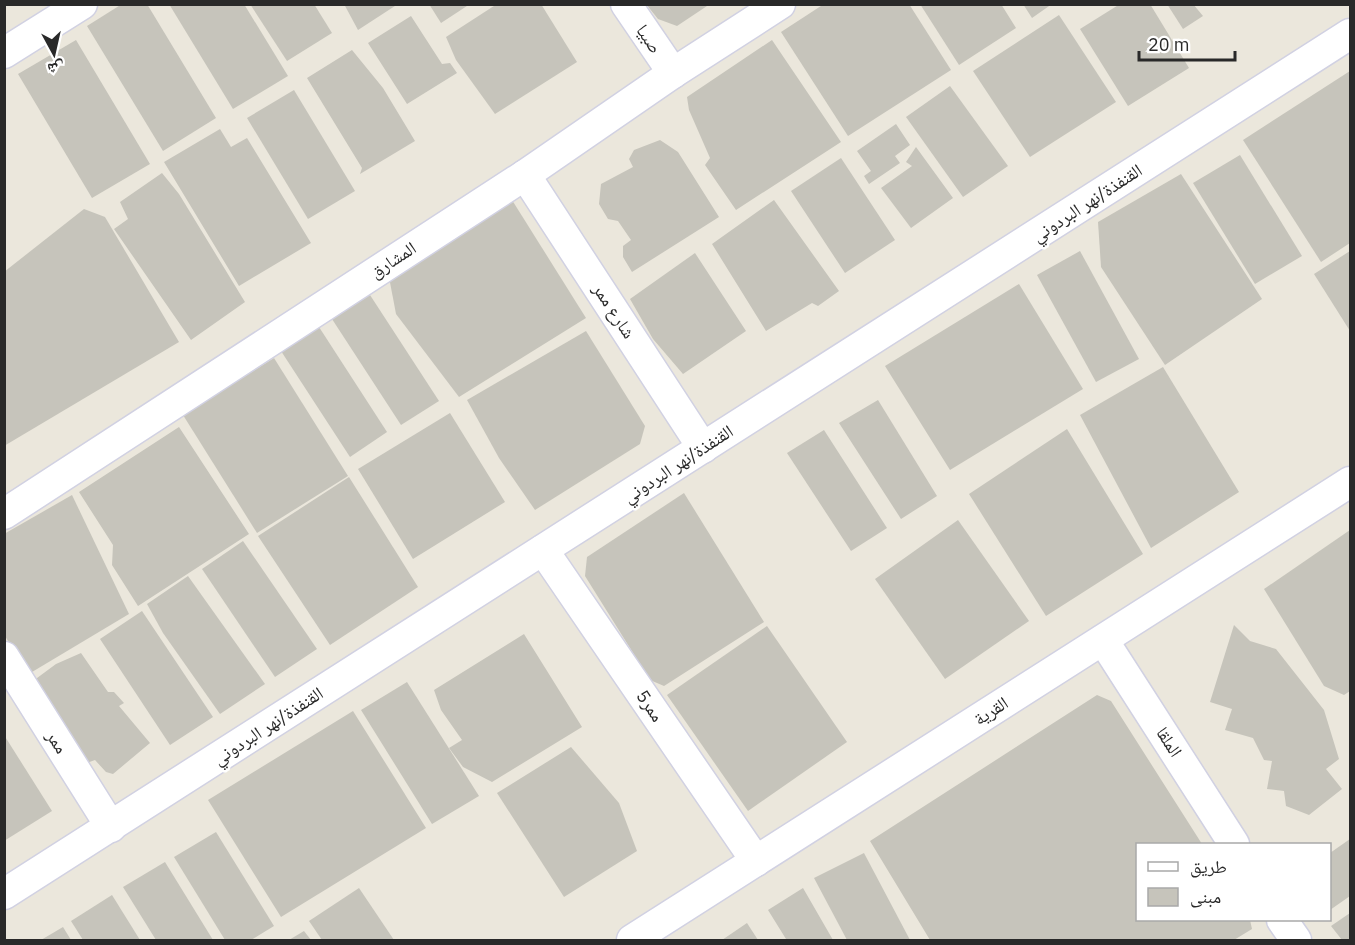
<svg xmlns="http://www.w3.org/2000/svg" width="1355" height="945" font-family="'IBM Plex Sans','Noto Naskh Arabic',sans-serif">
<style>
.building{fill:#c6c4bb}
.lines{fill:none;stroke-linecap:round;stroke-linejoin:round}
.minor-casing{stroke:#d1d1e2;stroke-width:33}
.minor{stroke:#fff;stroke-width:30}
.labels{text-anchor:middle;stroke-width:5;stroke-linejoin:round;paint-order:stroke}
.street-label{font-size:18px;fill:#292929;stroke:#fff}
</style>
<rect width="100%" height="100%" fill="#ebe7dc"/>
<!-- building -->
<g class="building">
<path d="M122 4H147L216 118 163 151 87 26Z"/>
<path d="M169 4H244L288 76 233 109Z"/>
<path d="M250 4H314L332 33 287 61Z"/>
<path d="M344 4H398L358 30Z"/>
<path d="M429 4H470L441 23Z"/>
<path d="M497 4H541L577 62 495 114 456 60 446 37Z"/>
<path d="M646 4H710L677 26 658 19Z"/>
<path d="M824 4H909L951 70 848 136 781 32Z"/>
<path d="M920 4H1001L1016 28 959 65Z"/>
<path d="M1023 4H1052L1032 18Z"/>
<path d="M1120 4H1150L1189 68 1128 106 1080 29Z"/>
<path d="M1167 4H1193L1203 16 1183 29Z"/>
<path d="M1059 15 1116 102 1030 157 973 71Z"/>
<path d="M411 16 442 64 450 63 457 73 407 104 368 43Z"/>
<path d="M76 40 150 164 92 198 18 74Z"/>
<path d="M772 40 841 142 736 210 705 165 710 158 689 110 687 97Z"/>
<path d="M352 50 383 88 415 141 360 174 362 168 307 78Z"/>
<path d="M1350 71V243L1321 262 1243 140Z"/>
<path d="M950 86 1008 166 963 197 906 117Z"/>
<path d="M294 90 355 191 308 219 247 118Z"/>
<path d="M896 124 910 145 895 156 900 163 869 184 864 176 871 171 857 151Z"/>
<path d="M220 129 231 147 247 138 311 243 239 286 164 162Z"/>
<path d="M660 140 678 152 719 217 632 272 623 257V246L631 240 618 221 608 219 599 204 601 184 633 167 629 159 634 150Z"/>
<path d="M916 147 953 198 911 228 881 188 912 166 906 162Z"/>
<path d="M1240 155 1302 256 1255 284 1193 183Z"/>
<path d="M841 158 895 240 845 273 791 191Z"/>
<path d="M162 173 179 194 245 302 191 340 114 229 128 219 120 202Z"/>
<path d="M1181 174 1262 299 1165 365 1101 267 1098 222Z"/>
<path d="M512 200 586 318 459 397 396 314 389 277Z"/>
<path d="M774 200 839 291 818 306 812 303 766 331 712 244Z"/>
<path d="M84 209 105 217 179 342 4 446V272Z"/>
<path d="M1080 251 1139 359 1096 382 1037 275Z"/>
<path d="M1350 251V331L1314 274Z"/>
<path d="M695 253 746 331 683 374 653 339 630 299Z"/>
<path d="M1019 284 1083 389 950 470 885 366Z"/>
<path d="M370 295 439 401 401 425 332 319Z"/>
<path d="M319 327 387 432 350 457 281 351Z"/>
<path d="M586 331 645 426 640 444 535 510 499 458 467 400Z"/>
<path d="M274 358 348 476 257 533 183 415Z"/>
<path d="M1163 367 1239 492 1151 548 1080 415Z"/>
<path d="M878 400 937 496 901 519 839 423Z"/>
<path d="M450 413 505 502 413 559 358 469Z"/>
<path d="M179 427 249 534 138 606 112 565 113 545 79 492Z"/>
<path d="M1067 429 1143 554 1046 616 969 494Z"/>
<path d="M824 430 887 528 851 551 787 453Z"/>
<path d="M349 477 418 587 330 645 258 536Z"/>
<path d="M684 493 764 622 664 686 650 680 585 576 587 557Z"/>
<path d="M72 495 129 614 27 675 4 634V534Z"/>
<path d="M958 520 1029 621 945 679 875 579Z"/>
<path d="M1350 530V691L1344 695 1324 686 1264 589Z"/>
<path d="M243 541 317 649 275 677 202 569Z"/>
<path d="M188 576 265 684 220 714 163 633 147 604Z"/>
<path d="M142 611 213 717 170 745 100 639Z"/>
<path d="M1234 625 1250 641 1276 649 1324 710 1339 759 1326 769 1342 789 1309 815 1286 806 1284 791 1267 789 1272 761 1264 760 1253 738 1225 730 1232 709 1210 702Z"/>
<path d="M767 626 847 742 748 811 667 695Z"/>
<path d="M524 634 582 727 492 782 463 767 449 748 462 740 441 710 434 690Z"/>
<path d="M81 653 108 692H114L124 703 119 706 150 743 113 774 106 772 95 760 84 764 55 723 61 719 33 681 56 664Z"/>
<path d="M407 682 479 796 432 824 361 710Z"/>
<path d="M1097 695 1111 701 1202 844H1138V920H1250L1252 929 1234 940H930L870 841Z"/>
<path d="M353 711 426 828 281 917 208 800Z"/>
<path d="M4 735 52 811 4 841Z"/>
<path d="M571 747 619 803 637 851 564 897 497 793Z"/>
<path d="M216 832 274 926 251 940H225L174 857Z"/>
<path d="M1350 839V896L1330 910V853Z"/>
<path d="M864 853 910 940H847L814 878Z"/>
<path d="M165 862 213 940H156L123 887Z"/>
<path d="M359 888 394 940H322L309 921Z"/>
<path d="M803 888 833 940H783L786 939 768 910Z"/>
<path d="M112 895 140 940H83L71 921Z"/>
<path d="M1350 913V940H1342L1331 926Z"/>
<path d="M747 923 758 940H722Z"/>
<path d="M63 927 71 940H41Z"/>
<path d="M304 931 311 940H289Z"/>
</g>
<g class="lines">
<defs>
<g id="minor">
<path d="M626 4 673 73"/>
<path d="M4 53 82 4"/>
<path d="M525 175 703 448"/>
<path d="M4 514 525 175 673 73 780 4"/>
<path d="M543 550 756 861"/>
<path d="M1103 640 1234 844"/>
<path d="M4 657 111 827"/>
<path d="M4 894 1350 34"/>
<path d="M1282 920 1296 940"/>
<path d="M632 940 1350 482"/>
</g>
</defs>
<!-- minor casing -->
<use href="#minor" class="minor-casing"/>
<!-- minor -->
<use href="#minor" class="minor"/>
</g>
<g class="labels">
<!-- street labels -->
<g class="street-label">
<text transform="translate(649 39) rotate(56)" y="6">صبيا</text>
<text transform="translate(1087 203) rotate(-33)" y="6">القنفذة/نهر البردوني</text>
<text transform="translate(393 260) rotate(-33)" y="6">المشارق</text>
<text transform="translate(614 311) rotate(57)" y="6">شارع ممر</text>
<text transform="translate(678 464) rotate(-33)" y="6">القنفذة/نهر البردوني</text>
<text transform="translate(650 706) rotate(56)" y="6">ممر5</text>
<text transform="translate(991 711) rotate(-33)" y="6">القرية</text>
<text transform="translate(268 726) rotate(-33)" y="6">القنفذة/نهر البردوني</text>
<text transform="translate(57 742) rotate(58)" y="6">ممر</text>
<text transform="translate(1169 742) rotate(57)" y="6">الملقا</text>
</g>
</g>
<!-- border -->
<rect width="1355" height="945" fill="none" stroke="#292929" stroke-width="12"/>
<!-- legend -->
<rect x="1136" y="843" width="195" height="78" fill="#ffffff" stroke="#a9a9a9" stroke-width="1.5"/>
<rect x="1148" y="862" width="30" height="9" fill="#ffffff" stroke="#a9a9a9" stroke-width="1.5"/>
<text x="1190" y="873" font-size="18" fill="#292929">طريق</text>
<rect x="1148" y="888" width="30" height="18" fill="#c6c4bb" stroke="#a9a9a9" stroke-width="1.5"/>
<text x="1190" y="903" font-size="18" fill="#292929">مبنى</text>
<!-- north arrow -->
<g transform="translate(54 54) rotate(172)" stroke="#ffffff" stroke-width="4.5" paint-order="stroke">
<path d="M0-4.5L10 22L0 15L-10 22Z" fill="#292929"/>
<text y="-9" font-size="16" font-weight="bold" text-anchor="middle" fill="#292929">ش</text>
</g>
<!-- scale -->
<path d="M1139 51v9h96v-9" fill="none" stroke="#292929" stroke-width="3"/>
<text x="1148" y="51" font-size="18" fill="#292929" stroke="#ffffff" stroke-width="4.5" paint-order="stroke">20 m</text>
</svg>
